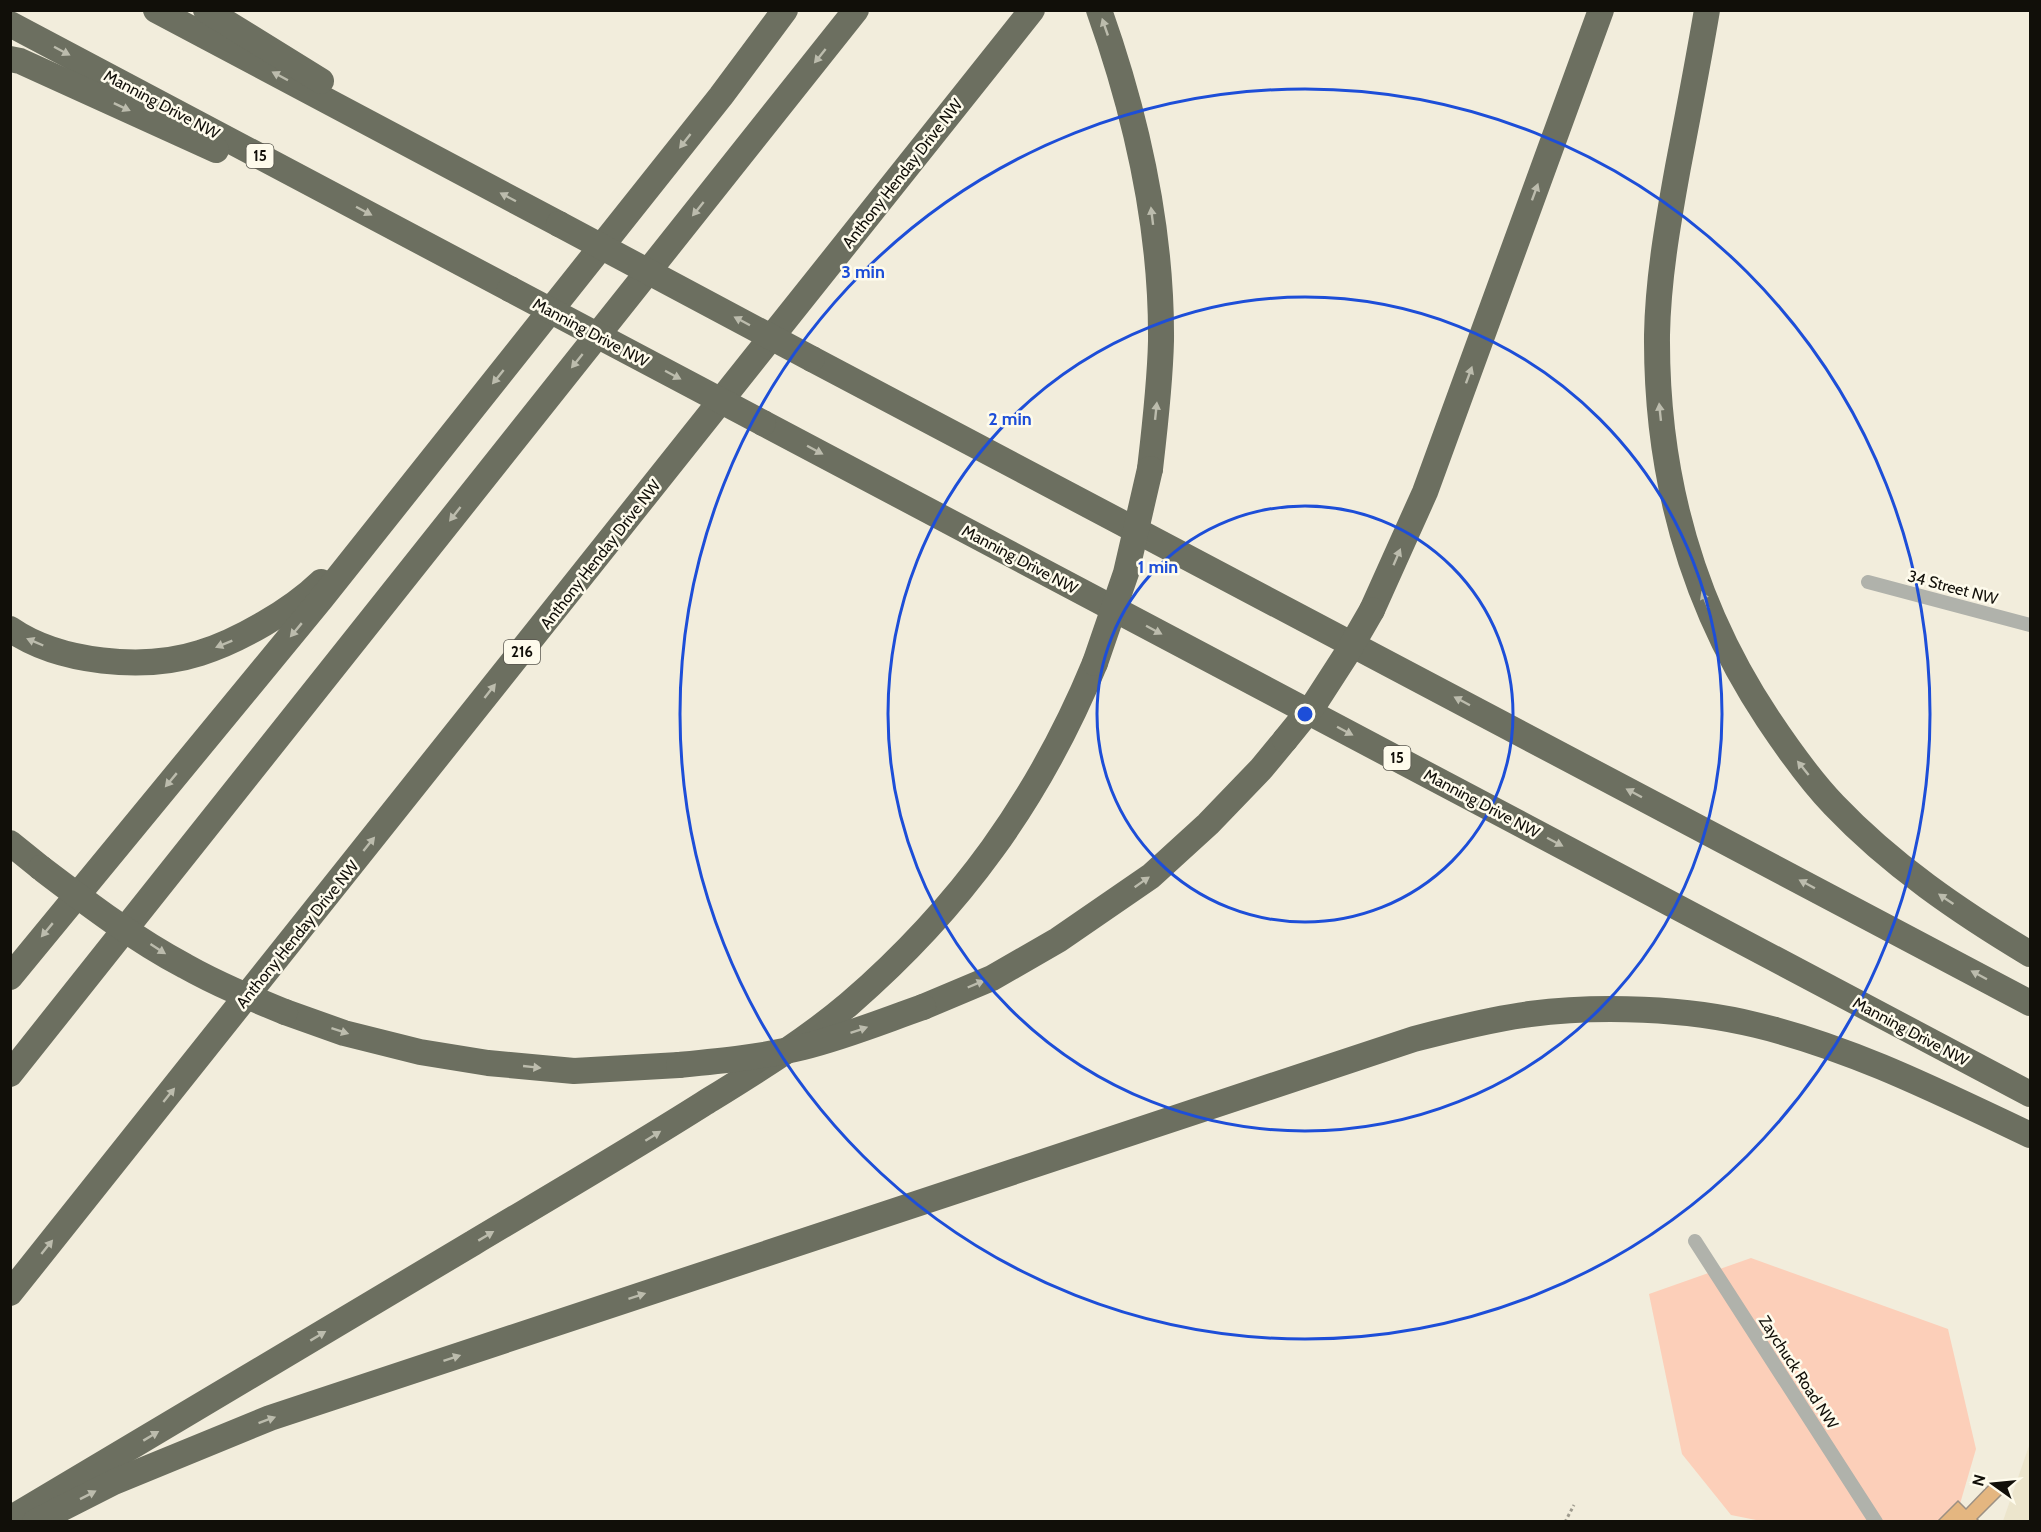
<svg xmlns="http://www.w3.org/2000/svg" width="2041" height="1532" font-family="Cabin,sans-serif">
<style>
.built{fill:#ece5cc}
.green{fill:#fccfb9}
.building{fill:#e4b680;stroke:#9c9083;stroke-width:1.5}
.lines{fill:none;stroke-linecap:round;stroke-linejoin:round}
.path{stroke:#9e9a8d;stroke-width:3;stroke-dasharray:3 3;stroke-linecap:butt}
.street{stroke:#b0b2ab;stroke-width:14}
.highway{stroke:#6c6f60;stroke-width:26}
.highway-bridge{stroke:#6c6f60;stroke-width:26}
.oneway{fill:#bcbcad}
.ring{fill:none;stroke:#1d4ed8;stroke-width:3}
.labels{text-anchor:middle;stroke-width:5;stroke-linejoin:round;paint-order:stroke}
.shield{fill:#fefbec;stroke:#58564d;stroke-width:1.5}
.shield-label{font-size:15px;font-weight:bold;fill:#110f09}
.street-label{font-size:16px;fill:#110f09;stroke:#fefbec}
.centre{fill:#1d4ed8;stroke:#fefbec;stroke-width:3}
.ring-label{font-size:18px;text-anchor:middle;font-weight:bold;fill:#1d4ed8;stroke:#fefbec;stroke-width:5;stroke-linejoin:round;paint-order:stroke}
</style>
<rect width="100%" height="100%" fill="#f2eddc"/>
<!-- built -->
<path class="built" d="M2030 1443V1521H2003Z"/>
<!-- green -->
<path class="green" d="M1751 1258 1948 1329 1976 1449 1955 1521 1766 1522 1731 1515 1682 1454 1649 1294Z"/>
<!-- building -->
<path class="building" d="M1992 1482 2003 1493 1977 1519 1979 1521H1938L1958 1501 1966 1509Z"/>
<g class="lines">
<!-- path -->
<path class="path" d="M1565 1522 1574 1505"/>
<!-- street -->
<g class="street">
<path d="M1868 582 2030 625"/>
<path d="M1695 1241 1876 1522"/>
</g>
<!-- highway -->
<g class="highway">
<path d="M156 10 559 224"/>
<path d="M206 10 321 81"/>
<path d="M1099 10C1137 117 1162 228 1161 341 1160 384 1155 426 1150 469"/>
<path d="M1707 10C1698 63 1688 115 1678 167 1668 222 1658 279 1657 335 1656 474 1691 603 1768 719 1788 749 1809 779 1834 805 1891 865 1960 912 2030 954"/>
<path d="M10 24 510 289"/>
<path d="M10 59 20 61 216 150"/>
<path d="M812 359 2030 1003"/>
<path d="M763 423 2030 1094"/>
<path d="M1372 610 1425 492 1601 10"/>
<path d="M10 629C59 663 144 671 200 653 239 641 292 610 321 582"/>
<path d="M10 843 41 868"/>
<path d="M10 977 321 599 721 96 785 10"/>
<path d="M923 1007 992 978 1058 940 1151 876 1208 824 1261 769 1285 740"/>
<path d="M285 1012 344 1033 420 1052 488 1063 574 1071 679 1065"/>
<path d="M10 1074 856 10"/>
<path d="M10 1293 1032 10"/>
<path d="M10 1519C165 1427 319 1335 473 1243 550 1197 627 1152 703 1104 753 1073 804 1042 849 1004 960 908 1039 799 1095 663"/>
<path d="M35 1522 114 1482 270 1418 1414 1039C1452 1029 1491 1019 1530 1014 1600 1005 1687 1008 1756 1025 1852 1048 1941 1093 2030 1135"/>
</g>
<!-- highway-bridge -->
<g class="highway-bridge">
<path d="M559 224 812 359"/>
<path d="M510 289 763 423"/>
<path d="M1095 663 1126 573 1150 469"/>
<path d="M1285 740 1315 703 1346 655 1372 610"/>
<path d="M41 868C87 903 134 939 185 966 217 984 251 998 285 1012"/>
<path d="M679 1065C720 1061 762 1057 803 1047 844 1037 883 1021 923 1007"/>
</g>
</g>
<!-- one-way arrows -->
<defs><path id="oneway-solid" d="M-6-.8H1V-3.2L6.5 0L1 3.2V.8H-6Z" transform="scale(1.5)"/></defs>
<g class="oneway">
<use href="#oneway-solid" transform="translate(1105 27) rotate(-109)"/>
<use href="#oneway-solid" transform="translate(62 51) rotate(28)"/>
<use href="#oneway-solid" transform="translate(820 56) rotate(129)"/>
<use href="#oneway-solid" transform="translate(280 76) rotate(-152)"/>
<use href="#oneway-solid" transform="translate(122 107) rotate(25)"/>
<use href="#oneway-solid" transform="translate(685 141) rotate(128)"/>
<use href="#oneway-solid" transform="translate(1535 192) rotate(-70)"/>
<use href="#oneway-solid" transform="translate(508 197) rotate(-152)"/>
<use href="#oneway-solid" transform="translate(698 209) rotate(129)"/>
<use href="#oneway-solid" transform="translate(364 211) rotate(28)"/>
<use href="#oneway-solid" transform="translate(1152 216) rotate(-97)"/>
<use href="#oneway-solid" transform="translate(742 321) rotate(-152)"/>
<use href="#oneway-solid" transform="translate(577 361) rotate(129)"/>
<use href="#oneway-solid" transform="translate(673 375) rotate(28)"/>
<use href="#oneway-solid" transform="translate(1469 375) rotate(-70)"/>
<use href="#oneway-solid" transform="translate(498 377) rotate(129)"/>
<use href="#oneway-solid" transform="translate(1156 411) rotate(-84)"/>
<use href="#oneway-solid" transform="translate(1660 412) rotate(-96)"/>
<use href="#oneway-solid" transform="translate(815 450) rotate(28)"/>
<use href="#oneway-solid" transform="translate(455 514) rotate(128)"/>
<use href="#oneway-solid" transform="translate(1397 557) rotate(-67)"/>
<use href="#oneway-solid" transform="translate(1705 600) rotate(-112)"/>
<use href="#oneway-solid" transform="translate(296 630) rotate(130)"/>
<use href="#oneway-solid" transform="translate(1154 630) rotate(28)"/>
<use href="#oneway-solid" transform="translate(35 642) rotate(-157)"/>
<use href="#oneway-solid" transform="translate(224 644) rotate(158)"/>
<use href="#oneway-solid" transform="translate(490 691) rotate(-52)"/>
<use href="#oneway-solid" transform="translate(1462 701) rotate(-152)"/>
<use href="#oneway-solid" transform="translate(1345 731) rotate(28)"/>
<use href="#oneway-solid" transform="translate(1803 768) rotate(-129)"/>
<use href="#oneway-solid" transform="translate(171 780) rotate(130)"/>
<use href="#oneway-solid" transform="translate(1634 793) rotate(-152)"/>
<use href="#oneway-solid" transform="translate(1555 842) rotate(28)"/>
<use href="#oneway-solid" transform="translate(369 844) rotate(-51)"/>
<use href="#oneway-solid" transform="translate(1142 882) rotate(-35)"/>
<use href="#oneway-solid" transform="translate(1807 884) rotate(-152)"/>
<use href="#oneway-solid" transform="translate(1946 899) rotate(-146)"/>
<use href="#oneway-solid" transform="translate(47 930) rotate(130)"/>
<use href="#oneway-solid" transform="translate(158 949) rotate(33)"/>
<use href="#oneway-solid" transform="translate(1979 975) rotate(-152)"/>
<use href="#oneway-solid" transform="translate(976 984) rotate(-23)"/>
<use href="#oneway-solid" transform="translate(859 1030) rotate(-19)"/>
<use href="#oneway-solid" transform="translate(340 1031) rotate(18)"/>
<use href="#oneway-solid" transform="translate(532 1067) rotate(6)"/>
<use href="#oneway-solid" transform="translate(169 1095) rotate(-51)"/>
<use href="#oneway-solid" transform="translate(653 1136) rotate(-32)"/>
<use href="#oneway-solid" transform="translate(486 1236) rotate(-31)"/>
<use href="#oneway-solid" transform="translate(47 1247) rotate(-51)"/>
<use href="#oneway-solid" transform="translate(637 1296) rotate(-18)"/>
<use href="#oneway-solid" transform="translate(318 1336) rotate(-31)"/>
<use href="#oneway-solid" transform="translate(452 1358) rotate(-18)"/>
<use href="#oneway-solid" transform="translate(267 1420) rotate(-20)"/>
<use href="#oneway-solid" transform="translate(151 1436) rotate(-31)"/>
<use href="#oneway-solid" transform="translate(88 1495) rotate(-27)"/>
</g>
<!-- distance rings -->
<g class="ring">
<circle cx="1305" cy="714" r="208"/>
<circle cx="1305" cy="714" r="417"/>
<circle cx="1305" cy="714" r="625"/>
</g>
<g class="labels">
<!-- shield labels -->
<g class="shield">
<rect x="246.5" y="144" width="27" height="24" rx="4.5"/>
<rect x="504" y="640" width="36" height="24" rx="4.5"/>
<rect x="1383.5" y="746" width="27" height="24" rx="4.5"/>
</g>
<g class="shield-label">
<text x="260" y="161">15</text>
<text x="522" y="657">216</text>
<text x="1397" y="763">15</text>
</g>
<!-- street labels -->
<g class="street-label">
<text transform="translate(162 104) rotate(28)" y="6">Manning Drive NW</text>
<text transform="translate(902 173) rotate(-52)" y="6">Anthony Henday Drive NW</text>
<text transform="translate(591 332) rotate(28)" y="6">Manning Drive NW</text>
<text transform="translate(600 554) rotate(-52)" y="6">Anthony Henday Drive NW</text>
<text transform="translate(1020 559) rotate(28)" y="6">Manning Drive NW</text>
<text transform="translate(1953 587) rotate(15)" y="6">34 Street NW</text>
<text transform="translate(1482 803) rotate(28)" y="6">Manning Drive NW</text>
<text transform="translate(297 934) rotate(-51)" y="6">Anthony Henday Drive NW</text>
<text transform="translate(1911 1031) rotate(28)" y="6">Manning Drive NW</text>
<text transform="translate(1799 1372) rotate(57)" y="6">Zaychuck Road NW</text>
</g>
</g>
<circle cx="1305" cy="714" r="9" class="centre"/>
<g class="ring-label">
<text x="863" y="278">3 min</text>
<text x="1010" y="425">2 min</text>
<text x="1158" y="573">1 min</text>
</g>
<!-- border -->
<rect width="2041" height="1532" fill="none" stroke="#110f09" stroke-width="24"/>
<!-- north arrow -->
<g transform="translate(1993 1484) rotate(285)" stroke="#fefbec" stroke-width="4.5" paint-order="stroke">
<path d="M0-4.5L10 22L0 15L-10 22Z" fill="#110f09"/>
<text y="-9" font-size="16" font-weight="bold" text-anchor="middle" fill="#110f09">N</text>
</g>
</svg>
